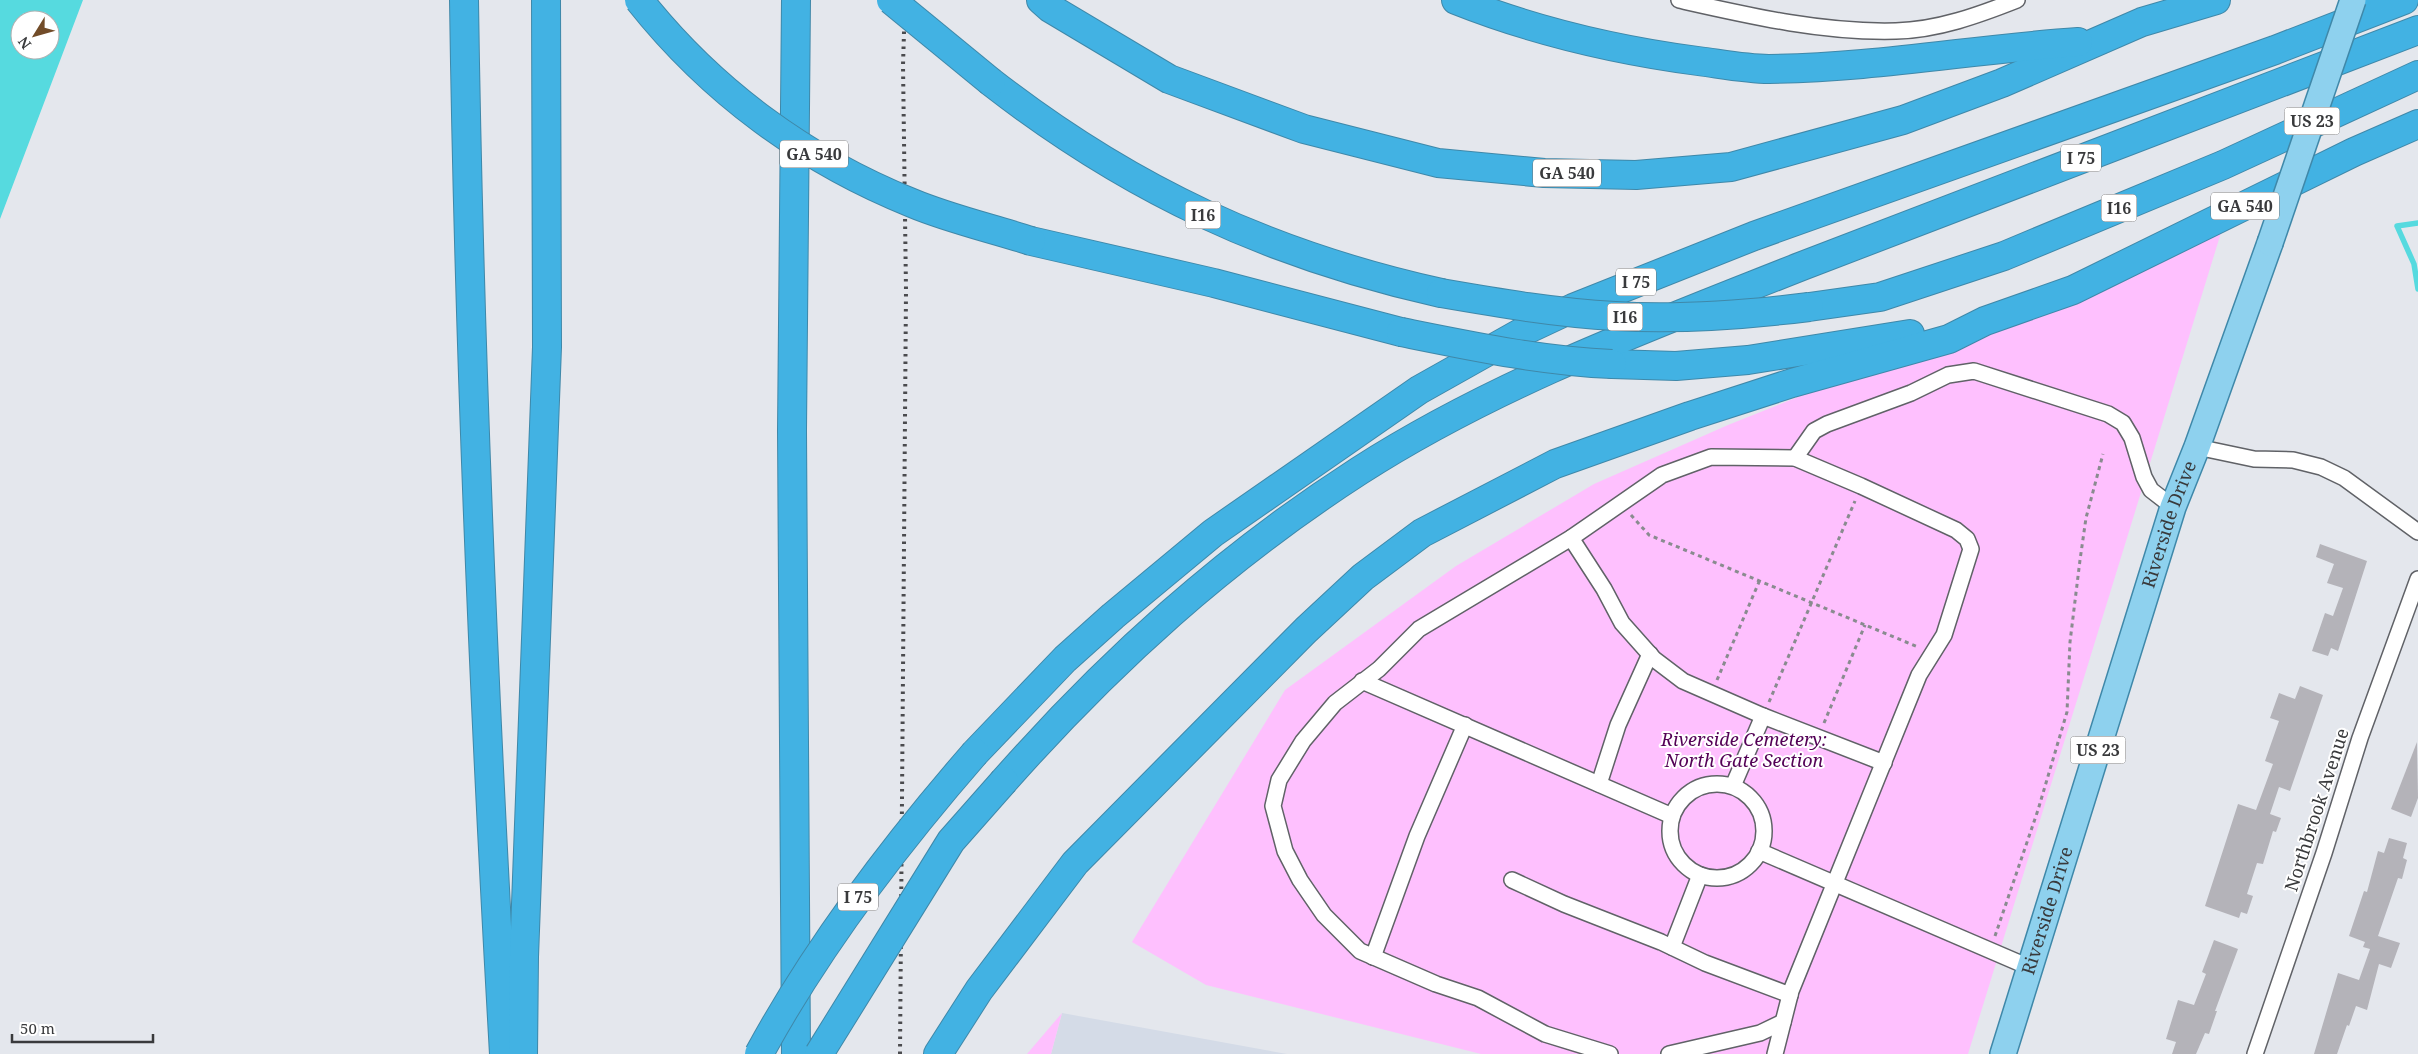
<svg xmlns="http://www.w3.org/2000/svg" width="2418" height="1054" font-family="'Noto Serif',serif">
<style>
.built{fill:#d4dbe7}
.green{fill:#fec0fe}
.water{fill:#56dadf;fill-rule:evenodd}
.lines{fill:none;stroke-linecap:round;stroke-linejoin:round}
.stream{stroke:#56dadf;stroke-width:5.5}
.building{fill:#b4b3b9}
.street-casing{stroke:#606267;stroke-width:18}
.primary-casing{stroke:#3f88a9;stroke-width:28}
.highway-casing{stroke:#3f88a9;stroke-width:30}
.path{stroke:#898b8f;stroke-width:3;stroke-dasharray:4 4;stroke-linecap:butt}
.street{stroke:#fff;stroke-width:15}
.primary{stroke:#8ed1ee;stroke-width:25}
.highway{stroke:#42b2e3;stroke-width:28}
.rail{stroke:#4a4b4e;stroke-width:4;stroke-dasharray:2.5 5;stroke-linecap:butt}
.primary-bridge-casing{stroke:#3f88a9;stroke-width:28;stroke-linecap:butt}
.highway-bridge-casing{stroke:#3f88a9;stroke-width:30;stroke-linecap:butt}
.primary-bridge{stroke:#8ed1ee;stroke-width:25}
.highway-bridge{stroke:#42b2e3;stroke-width:28}
.labels{text-anchor:middle;stroke-width:4;stroke-linejoin:round;paint-order:stroke}
.shield{fill:#fff;stroke:#747576;stroke-width:1}
.shield-label{font-size:16px;font-weight:bold;fill:#393a3c}
.street-label{font-size:18px;fill:#393a3c;stroke:#fff}
.park-label{font-size:18px;font-style:italic;fill:#530156;stroke:#fff}
</style>
<rect width="100%" height="100%" fill="#e4e7ed"/>
<!-- built -->
<path class="built" d="M1062 1013 1287 1054H1051Z"/>
<!-- green -->
<g class="green">
<path d="M2224 223 1968 1054H1481L1206 985 1132 942 1285 690 1456 566 1594 484 1728 425 2036 302Z"/>
<path d="M1062 1013 1051 1054H1027Z"/>
</g>
<!-- water -->
<path class="water" d="M0 0H83L0 219ZM20 20H50V50H20Z"/>
<g class="lines">
<!-- stream -->
<path class="stream" d="M2418 223 2397 226 2414 264 2418 289"/>
</g>
<!-- building -->
<g class="building">
<path d="M2320 544 2367 561 2338 651 2331 648 2328 656 2312 651 2325 613 2333 616 2343 588 2327 583 2334 564 2316 557Z"/>
<path d="M2300 686 2323 695 2290 791 2279 787 2270 814 2281 818 2276 832 2273 831 2263 864 2257 863 2247 894 2253 896 2247 914 2241 912 2239 918 2205 906 2238 804 2256 810 2273 764 2265 761 2279 721 2270 718 2279 693 2295 699Z"/>
<path d="M2417 742 2418 798 2411 817 2391 809Z"/>
<path d="M2389 838 2407 843 2403 858 2407 860 2402 879 2398 878 2378 936 2400 943 2391 968 2379 964 2367 1010 2356 1006 2349 1026 2347 1025 2337 1054H2314L2338 973 2359 980 2370 949 2363 947 2365 942 2349 936 2364 891 2367 892 2378 851 2384 853Z"/>
<path d="M2214 940 2238 949 2215 1011H2217L2209 1034 2205 1033 2196 1054H2172L2176 1042 2166 1039 2178 1000 2194 1005 2206 974 2202 972Z"/>
</g>
<g class="lines">
<defs>
<g id="street">
<path d="M1679 0C1750 16 1823 33 1896 31 1938 30 1979 15 2017 0"/>
<path d="M2197 447 2254 459 2293 460 2321 467 2344 478 2418 532"/>
<path d="M1795 458 1814 431 1827 424 1911 393 1948 375 1974 371 2108 414 2123 423 2132 438 2144 477 2151 490 2173 507"/>
<path d="M1571 538 1604 589 1622 623 1654 659 1683 681 1763 716 1884 763"/>
<path d="M1362 681 1672 816"/>
<path d="M1599 784 1618 725 1650 654"/>
<circle cx="1717" cy="831" r="47"/>
<path d="M1733 786 1763 716"/>
<path d="M1759 851 2031 968"/>
<path d="M1512 880 1564 904 1661 942 1705 963 1790 995"/>
<path d="M1672 947 1700 875"/>
<path d="M1373 957 1417 836 1465 725"/>
<path d="M1610 1054 1545 1034 1478 998 1436 984 1360 951 1324 915 1300 880 1285 851 1273 806 1279 780 1303 741 1335 703 1379 669 1419 629 1571 538 1662 475 1711 457 1795 458 1861 486 1956 530 1967 539 1971 549 1944 635 1919 675 1791 991 1775 1054"/>
<path d="M1669 1054 1760 1033 1783 1022"/>
<path d="M2255 1054 2324 853 2360 738 2418 579"/>
</g>
<g id="primary">
<path id="s1" d="M2003 1054 2173 507 2197 447 2270 243"/>
</g>
<g id="highway">
<path d="M464 0C469 352 484 703 504 1054"/>
<path d="M796 0 792 431 796 1054"/>
<path d="M1041 0 1050 8 1169 79 1304 129 1438 163 1544 173 1636 175 1731 167 1903 120 2002 83 2142 22 2216 0"/>
<path d="M1456 0C1534 31 1615 50 1698 61 1721 64 1746 69 1769 69 1873 68 1975 49 2078 42"/>
<path d="M991 82C1130 190 1270 255 1441 293"/>
<path d="M1031 241 1214 283 1401 332"/>
<path d="M1809 307 1880 297 2004 256 2223 165 2418 75"/>
<path d="M1612 364 1676 366 1748 360 1910 334"/>
<path d="M975 753 1065 659 1113 616 1213 533 1419 390 1524 331 1573 308 1754 236 2275 50 2404 0"/>
<path d="M1004 781C1110 661 1224 558 1359 471 1496 383 1651 326 1802 266 2007 186 2213 110 2418 30"/>
<path d="M523 1054 524 957 547 347 546 0"/>
<path d="M938 1054 979 990 1075 863 1306 630 1363 577 1422 533 1555 464 1690 416 1792 383 1949 339 1985 321 2073 290 2354 152 2418 124"/>
</g>
</defs>
<!-- street casing -->
<use href="#street" class="street-casing"/>
<!-- primary casing -->
<use href="#primary" class="primary-casing"/>
<!-- highway casing -->
<use href="#highway" class="highway-casing"/>
<!-- path -->
<g class="path">
<path d="M1631 515 1649 535 1918 647"/>
<path d="M1717 680 1759 582"/>
<path d="M1769 702 1855 501"/>
<path d="M1824 723 1865 625"/>
<path d="M1995 936 2038 810 2067 712 2070 642 2080 560 2086 518 2103 454"/>
</g>
<!-- street -->
<use href="#street" class="street"/>
<!-- primary -->
<use href="#primary" class="primary"/>
<!-- highway -->
<use href="#highway" class="highway"/>
<!-- rail -->
<path class="rail" d="M900 1054 906 291 903 65 905 0"/>
<defs>
<path id="primary-bridge" d="M2270 243 2353 0"/>
<g id="highway-bridge">
<path d="M639 0C711 91 805 160 912 203 950 219 991 228 1031 241"/>
<path d="M891 0 991 82"/>
<path d="M1441 293C1499 303 1557 313 1615 316 1680 320 1744 315 1809 307"/>
<path d="M1401 332C1471 346 1541 361 1612 364"/>
<path d="M759 1054C818 945 894 846 975 753"/>
<path d="M819 1054 951 841 1004 781"/>
</g>
</defs>
<!-- primary-bridge casing -->
<use href="#primary-bridge" class="primary-bridge-casing"/>
<!-- highway-bridge casing -->
<use href="#highway-bridge" class="highway-bridge-casing"/>
<!-- primary-bridge -->
<use href="#primary-bridge" class="primary-bridge"/>
<!-- highway-bridge -->
<use href="#highway-bridge" class="highway-bridge"/>
</g>
<g class="labels">
<!-- shield labels -->
<g class="shield">
<rect x="2284.5" y="107.5" width="55" height="27" rx="4"/>
<rect x="780" y="140.5" width="68" height="27" rx="4"/>
<rect x="2061" y="144.5" width="40" height="27" rx="4"/>
<rect x="1533" y="159.5" width="68" height="27" rx="4"/>
<rect x="2211" y="192.5" width="68" height="27" rx="4"/>
<rect x="2101.5" y="194.5" width="35" height="27" rx="4"/>
<rect x="1185.5" y="201.5" width="35" height="27" rx="4"/>
<rect x="1616" y="268.5" width="40" height="27" rx="4"/>
<rect x="1607.5" y="303.5" width="35" height="27" rx="4"/>
<rect x="2070.5" y="736.5" width="55" height="27" rx="4"/>
<rect x="838" y="883.5" width="40" height="27" rx="4"/>
</g>
<g class="shield-label">
<text x="2312" y="127">US 23</text>
<text x="814" y="160">GA 540</text>
<text x="2081" y="164">I 75</text>
<text x="1567" y="179">GA 540</text>
<text x="2245" y="212">GA 540</text>
<text x="2119" y="214">I16</text>
<text x="1203" y="221">I16</text>
<text x="1636" y="288">I 75</text>
<text x="1625" y="323">I16</text>
<text x="2098" y="756">US 23</text>
<text x="858" y="903">I 75</text>
</g>
<!-- street labels -->
<g class="street-label">
<text dy="6" stroke="none"><textPath href="#s1" startOffset="555">Riverside Drive</textPath></text>
<text transform="translate(2317 810) rotate(-72)" y="6">Northbrook Avenue</text>
<text dy="6" stroke="none"><textPath href="#s1" startOffset="150">Riverside Drive</textPath></text>
</g>
<!-- park labels -->
<g class="park-label">
<text x="1744" y="746">Riverside Cemetery:<tspan x="1744" dy="21">North Gate Section</tspan></text>
</g>
</g>
<!-- north arrow -->
<g transform="translate(35 35) rotate(233)"><circle r="24" fill="#ffffff" stroke="#b0b0b1"/>
<path d="M0-4L9 19L0 12L-9 19Z" fill="#724c29"/>
<text y="-8" font-size="14" font-weight="bold" text-anchor="middle" fill="#393a3c">N</text>
</g>
<!-- scale -->
<path d="M12 1034v8h141v-8" fill="none" stroke="#393a3c" stroke-width="2.5"/>
<text x="20" y="1034" font-size="15" fill="#393a3c" stroke="#ffffff" stroke-width="4" paint-order="stroke">50 m</text>
</svg>
